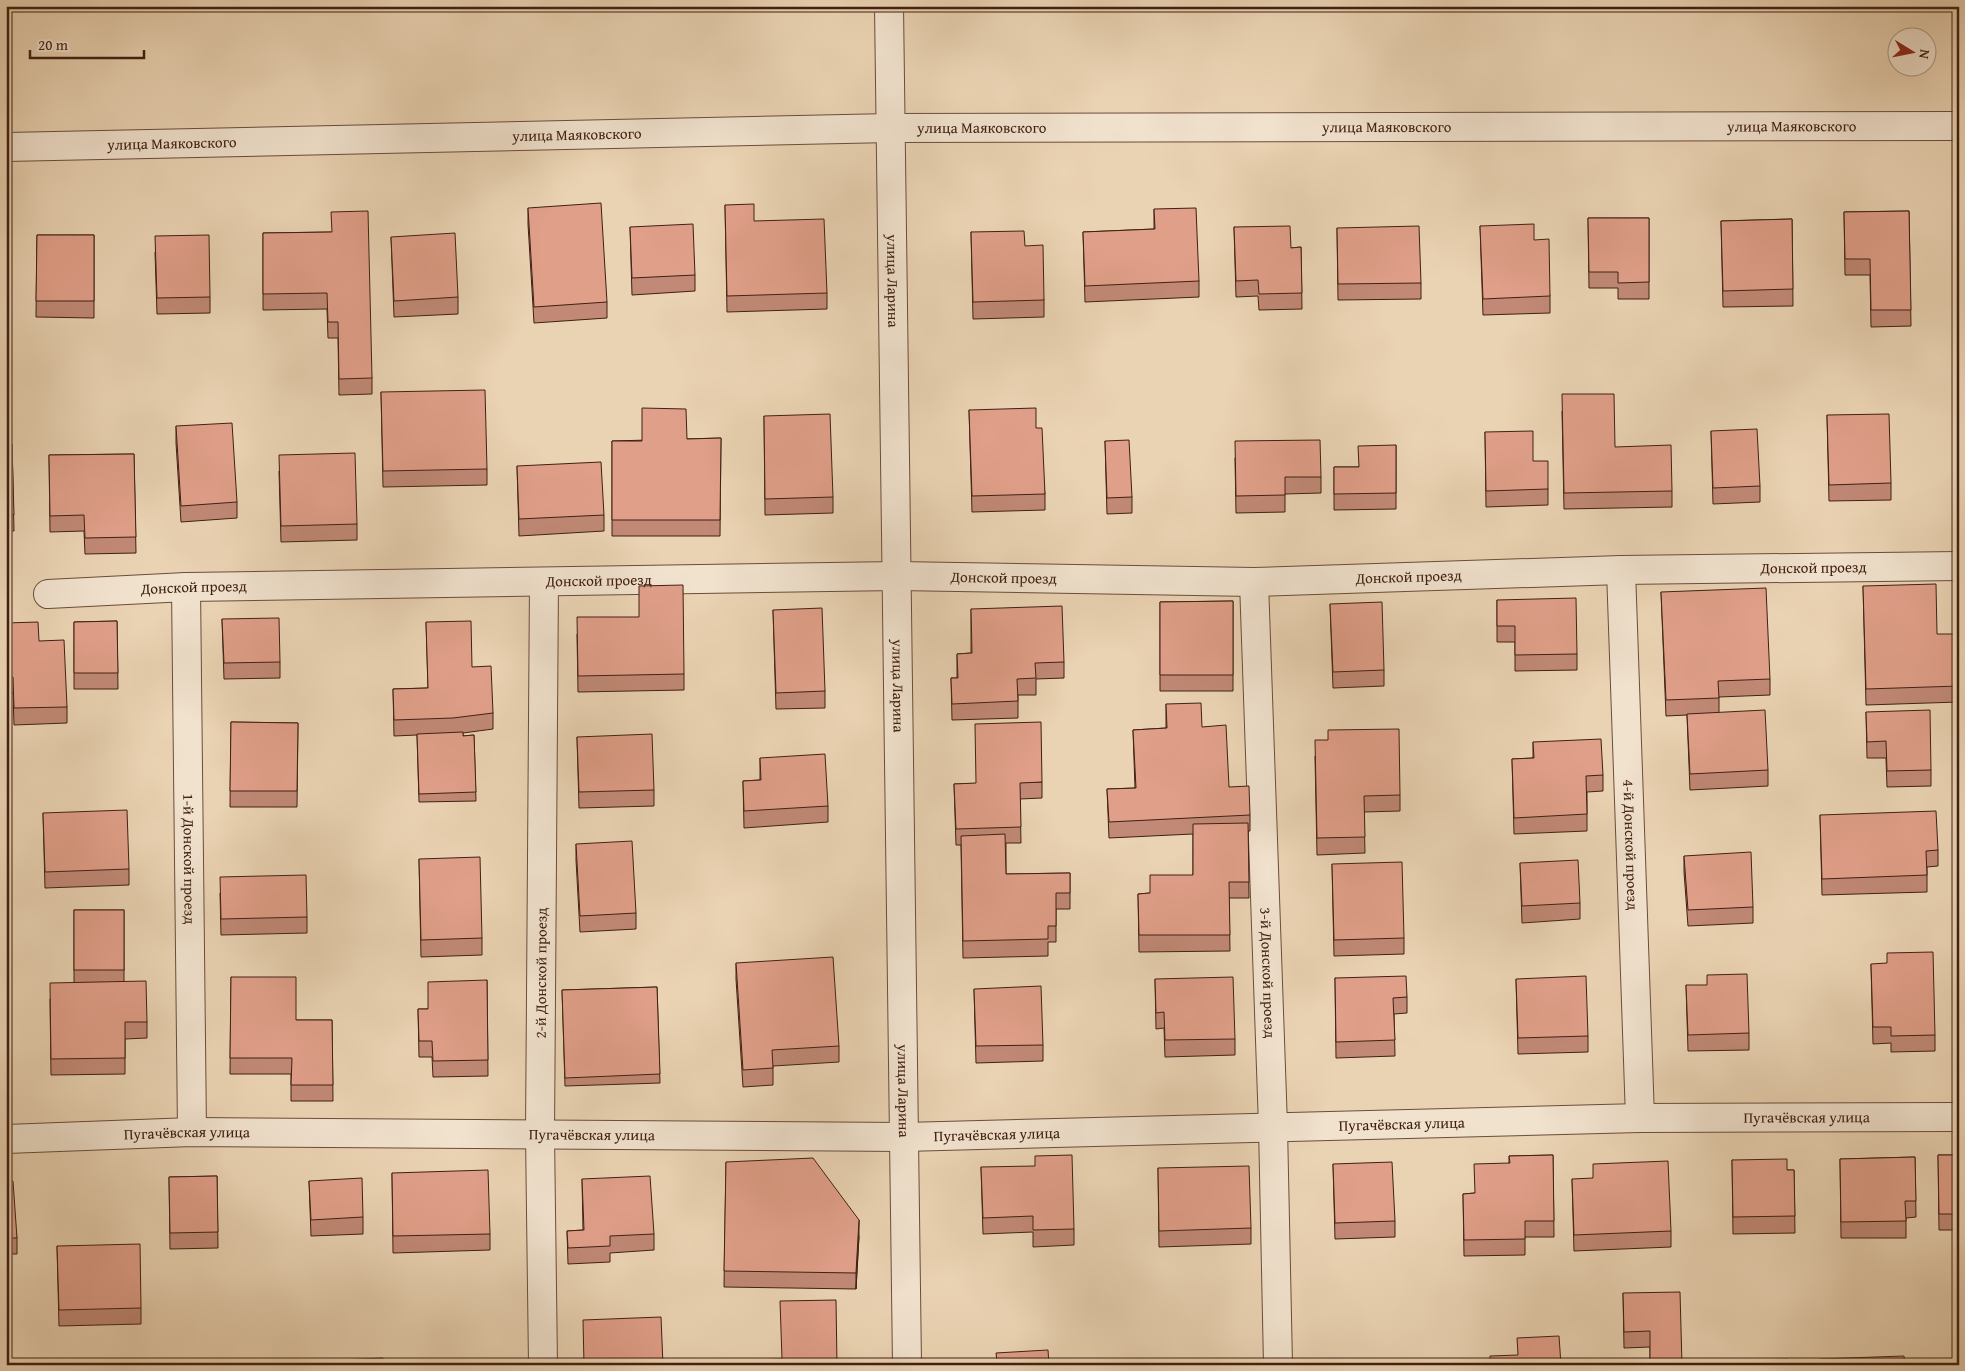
<svg xmlns="http://www.w3.org/2000/svg" width="1965" height="1371" font-family="'Gentium Book Plus',serif">
<style>
.lines{fill:none;stroke-linecap:round;stroke-linejoin:round}
.minor-casing{stroke:#6a4d3a;stroke-width:30}
.minor{stroke:#f1e2ce;stroke-width:28}
.wall{fill:#c18976;stroke:#402012}
.shaded-wall{fill:#9d6f60;stroke:#402012}
.building{fill:#e09f89;stroke:#402012}
.labels{text-anchor:middle;stroke-width:4;stroke-linejoin:round;paint-order:stroke}
.street-label{font-size:15px;fill:#402012;stroke:#f1e2ce}
</style>
<rect width="100%" height="100%" fill="#ead3b3"/>
<filter id="stains"><feTurbulence type="fractalNoise" baseFrequency=".004" numOctaves="4"/><feColorMatrix values="0 0 0 0 .2 0 0 0 0 .09 0 0 0 0 .02 0 0 0 .5 -.17"/></filter>
<radialGradient id="worn" r=".72"><stop offset=".6" stop-color="#630" stop-opacity="0"/><stop offset="1" stop-color="#630" stop-opacity=".3"/></radialGradient>
<g class="lines">
<defs>
<g id="minor">
<path id="s1" d="M889 6 907 1365"/>
<path id="s2" d="M6 147 891 128 1959 126"/>
<path id="s3" d="M1621 570 1640 1118"/>
<path id="s4" d="M1254 582 1273 1126 1278 1365"/>
<path id="s5" d="M186 587 192 1132"/>
<path id="s6" d="M48 594 186 587 897 576 1254 582 1621 570 1959 566"/>
<path id="s7" d="M6 1139 192 1132 904 1137 1640 1118 1959 1117"/>
<path id="s8" d="M543 1365 540 1134 544 582"/>
</g>
</defs>
<!-- minor casing -->
<use href="#minor" class="minor-casing"/>
<!-- minor -->
<use href="#minor" class="minor"/>
</g>
<!-- wall -->
<g class="wall">
<path d="M13 6H122V8L13 9Z"/>
<path d="M725 205 754 221 827 293V309L727 312Z"/>
<path d="M528 208 607 302V318L534 323 528 224Z"/>
<path d="M1154 209 1199 281V297L1085 302 1083 232 1154 229Z"/>
<path d="M1909 211 1911 326 1871 327 1870 275H1845L1844 212Z"/>
<path d="M1588 218H1649V299H1618V288H1589Z"/>
<path d="M1792 219 1793 306 1723 307 1721 221Z"/>
<path d="M1480 226 1534 240 1550 296V313L1483 315Z"/>
<path d="M630 227 695 275V291L632 295Z"/>
<path d="M1234 227 1291 248 1301 247 1302 309 1259 310 1258 296 1236 297Z"/>
<path d="M1337 228 1421 283V299L1338 300Z"/>
<path d="M331 232 372 378V394L339 395 338 338H328L327 309 263 310V233Z"/>
<path d="M971 232 1025 246 1044 300V317L973 319Z"/>
<path d="M37 235H94V318L36 317Z"/>
<path d="M391 237 458 297V314L394 317Z"/>
<path d="M155 252 210 297V313L157 314Z"/>
<path d="M381 392 487 469V485L383 487Z"/>
<path d="M969 410 1036 428 1045 494V510L972 512Z"/>
<path d="M1562 411 1615 447 1672 491V507L1564 509Z"/>
<path d="M1827 415 1891 483V500L1829 501Z"/>
<path d="M764 416 833 497V513L765 515Z"/>
<path d="M176 426 237 502V518L181 522 176 443Z"/>
<path d="M1711 431 1760 486V502L1713 504Z"/>
<path d="M1485 432 1533 461 1548 489V505L1486 507Z"/>
<path d="M721 438 720 536H612V441Z"/>
<path d="M1105 441 1132 497V513L1107 514Z"/>
<path d="M6 444H12L14 531H6Z"/>
<path d="M1396 445V509L1334 510V467H1358Z"/>
<path d="M134 454 136 553 85 554 84 531 50 532 49 455Z"/>
<path d="M1235 458 1321 477V493L1285 494V512L1236 513Z"/>
<path d="M517 466 604 515V531L519 536Z"/>
<path d="M279 471 357 524V540L281 542Z"/>
<path d="M1863 586 1937 634 1959 678V702L1866 705Z"/>
<path d="M1661 592 1770 679V695L1719 697V712L1768 770V786L1690 790 1687 715 1666 716Z"/>
<path d="M1497 600 1577 654V670L1515 671V642H1497Z"/>
<path d="M1233 601V691H1160V602Z"/>
<path d="M1330 604 1384 670V686L1333 688Z"/>
<path d="M971 609 1064 662V678L1036 679V695H1018V718L952 720 951 678H957V654L971 653Z"/>
<path d="M773 610 825 691V708L776 709Z"/>
<path d="M222 619 280 662V678L224 679Z"/>
<path d="M117 621 118 689H74V622Z"/>
<path d="M426 622 472 667 493 713V729L463 733V736L474 735 476 801 419 802 417 735 394 736 393 689 428 688Z"/>
<path d="M6 623 39 641 67 707V723L14 725 13 693H6Z"/>
<path d="M577 634 684 674V690L578 692Z"/>
<path d="M1166 704 1202 727 1229 787 1250 815V831H1248L1249 898H1229L1230 951 1139 952 1138 894 1150 893 1193 875V834L1109 838 1107 789 1135 788 1133 730 1166 728Z"/>
<path d="M1866 712 1931 770V786L1887 787 1886 758H1867Z"/>
<path d="M231 722 298 723 297 807H230Z"/>
<path d="M577 737 654 790V806L579 808Z"/>
<path d="M1533 742 1603 775V791L1587 792V831L1514 834 1512 759 1533 758Z"/>
<path d="M1315 756 1400 795V811L1364 812 1365 853 1317 855Z"/>
<path d="M760 758 828 806V822L744 828 743 781 760 780Z"/>
<path d="M1042 782V798L1020 799 1021 843H1006V874L1070 873V909H1056V942H1048V956L963 958 961 845H956L954 784Z"/>
<path d="M43 813 129 869V885L45 888Z"/>
<path d="M1820 815 1938 850V866L1927 867V892L1822 895Z"/>
<path d="M576 844 636 913V929L580 932 576 860Z"/>
<path d="M1684 856 1753 907V923L1688 926 1684 872Z"/>
<path d="M419 859 482 938V955L421 957Z"/>
<path d="M1520 863 1580 903V919L1522 923Z"/>
<path d="M1332 864 1404 938V954L1334 956Z"/>
<path d="M220 893 307 917V933L221 935Z"/>
<path d="M74 910H124V982L147 1022V1038L125 1039V1074L51 1075 50 999 74 983Z"/>
<path d="M736 963 839 1046V1062L773 1066V1085L743 1087 736 979Z"/>
<path d="M1871 964 1935 1035V1051L1891 1052V1043L1873 1044Z"/>
<path d="M231 977 296 1020H332L333 1101H291V1074H230Z"/>
<path d="M1335 978 1407 997V1013L1394 1014 1395 1056 1336 1058Z"/>
<path d="M1155 979 1235 1039V1055L1165 1057 1164 1028 1156 1029Z"/>
<path d="M1516 979 1588 1036V1052L1518 1054Z"/>
<path d="M487 980 488 1076 433 1077 432 1057H419L418 1009H428Z"/>
<path d="M1686 985 1749 1033V1050L1688 1051Z"/>
<path d="M657 987 660 1083 565 1086 562 990Z"/>
<path d="M974 989 1043 1045V1061L976 1063Z"/>
<path d="M1553 1155 1554 1237H1525V1255L1464 1256 1463 1194 1475 1193 1509 1163V1156Z"/>
<path d="M1938 1155H1959V1230H1939Z"/>
<path d="M1915 1157 1916 1217 1906 1218V1238H1841L1840 1159Z"/>
<path d="M1732 1160 1787 1170H1794L1795 1233 1733 1234Z"/>
<path d="M726 1162 859 1236 856 1289 724 1287Z"/>
<path d="M1333 1164 1395 1221V1237L1335 1239Z"/>
<path d="M981 1167 1074 1229V1245L1033 1247V1232L983 1234Z"/>
<path d="M1158 1168 1251 1228V1244L1159 1247Z"/>
<path d="M392 1173 490 1234V1250L393 1253Z"/>
<path d="M217 1176 218 1248 170 1249 169 1177Z"/>
<path d="M582 1179 654 1234V1250L610 1253V1262L568 1264 567 1231 583 1230Z"/>
<path d="M1572 1179 1671 1231V1247L1574 1251Z"/>
<path d="M6 1181 17 1238V1254H6Z"/>
<path d="M309 1181 363 1217V1234L311 1236Z"/>
<path d="M57 1246 141 1308V1324L59 1326Z"/>
<path d="M1623 1293 1682 1365H1650V1347L1624 1348Z"/>
</g>
<!-- shaded-wall -->
<path class="shaded-wall" d="M859 1220V1236L856 1289V1273Z"/>
<!-- building -->
<g class="building">
<path d="M601 203 607 302 534 307 528 208Z"/>
<path d="M754 204V221L824 219 827 293 727 296 725 205Z"/>
<path d="M1196 208 1199 281 1085 286 1083 232 1155 229 1154 209Z"/>
<path d="M368 211 372 378 339 379 338 322H328L327 293 263 294V233L332 232 331 212Z"/>
<path d="M1909 211 1911 310H1871L1870 259H1845L1844 212Z"/>
<path d="M1588 218H1649V282L1618 283V272H1589Z"/>
<path d="M1792 219 1793 289 1723 291 1721 221Z"/>
<path d="M693 224 695 275 632 278 630 227Z"/>
<path d="M1534 224V240L1549 239 1550 296 1483 299 1480 226Z"/>
<path d="M1290 226 1291 248 1301 247 1302 293 1259 294 1258 280 1236 281 1234 227Z"/>
<path d="M1419 226 1421 283 1338 284 1337 228Z"/>
<path d="M1024 231 1025 246 1043 245 1044 300 973 302 971 232Z"/>
<path d="M455 233 458 297 394 301 391 237Z"/>
<path d="M37 235H94V301H36Z"/>
<path d="M209 235 210 297 157 298 155 236Z"/>
<path d="M485 390 487 469 383 471 381 392Z"/>
<path d="M1562 394H1614L1615 447 1671 445 1672 491 1564 493Z"/>
<path d="M642 408 686 409 687 439 721 438 720 520H612V441H642Z"/>
<path d="M1036 408V428H1042L1045 494 972 496 969 410Z"/>
<path d="M830 414 833 497 765 499 764 416Z"/>
<path d="M1889 414 1891 483 1829 485 1827 415Z"/>
<path d="M232 423 237 502 181 506 176 426Z"/>
<path d="M1757 429 1760 486 1713 488 1711 431Z"/>
<path d="M1533 431V461H1548V489L1486 491 1485 432Z"/>
<path d="M1129 440 1132 497 1107 498 1105 441Z"/>
<path d="M1320 440 1321 477H1285V495L1236 496 1235 441Z"/>
<path d="M6 444H12L14 515H6Z"/>
<path d="M1396 445V493L1334 494V467H1359L1358 446Z"/>
<path d="M355 453 357 524 281 526 279 455Z"/>
<path d="M134 454 136 537 85 538 84 515 50 516 49 455Z"/>
<path d="M601 462 604 515 519 519 517 466Z"/>
<path d="M1936 584 1937 634H1958L1959 686 1866 689 1863 586Z"/>
<path d="M683 585 684 674 578 676 577 617H639V586Z"/>
<path d="M1766 588 1770 679 1718 681 1719 698 1666 700 1661 592Z"/>
<path d="M1576 598 1577 654 1515 655V626H1497V600Z"/>
<path d="M1233 601V675H1160V602Z"/>
<path d="M1382 602 1384 670 1333 672 1330 604Z"/>
<path d="M1062 606 1064 662 1035 663 1036 678 1017 679 1018 701 952 704 951 678H958L957 654 972 653 971 609Z"/>
<path d="M822 608 825 691 776 693 773 610Z"/>
<path d="M279 618 280 662 224 663 222 619Z"/>
<path d="M117 621 118 673H74V622Z"/>
<path d="M471 621 472 667 491 666 493 713 453 718 394 720 393 689 428 688 426 622Z"/>
<path d="M38 622 39 641 64 640 67 707 14 708 13 677H6V623Z"/>
<path d="M1201 703 1202 727 1226 725 1229 787 1249 786 1250 815 1109 822 1107 789 1136 788 1133 730 1167 728 1166 704Z"/>
<path d="M1765 710 1768 770 1690 774 1687 714Z"/>
<path d="M1930 710 1931 770 1887 771 1886 741 1867 742 1866 712Z"/>
<path d="M231 722 298 723 297 791H230Z"/>
<path d="M1041 722 1042 782 1020 783 1021 827 956 829 954 784 976 783 975 724Z"/>
<path d="M1399 729 1400 795 1364 796 1365 837 1317 838 1315 740H1328V730Z"/>
<path d="M463 732V736L474 735 476 792 419 794 417 734Z"/>
<path d="M652 734 654 790 579 792 577 737Z"/>
<path d="M1601 739 1603 775 1586 776 1587 814 1514 818 1512 759 1534 758 1533 742Z"/>
<path d="M825 754 828 806 744 811 743 781 761 780 760 758Z"/>
<path d="M127 810 129 869 45 872 43 813Z"/>
<path d="M1936 811 1938 850 1926 851 1927 875 1822 879 1820 815Z"/>
<path d="M1248 823 1249 882H1229L1230 935H1139L1138 894 1150 893V875H1193V824Z"/>
<path d="M1005 834 1006 874 1070 873V893H1056V926H1048V939L963 941 961 836Z"/>
<path d="M632 841 636 913 580 916 576 844Z"/>
<path d="M1751 852 1753 907 1688 910 1684 856Z"/>
<path d="M480 857 482 938 421 940 419 859Z"/>
<path d="M1578 860 1580 903 1522 906 1520 863Z"/>
<path d="M1402 862 1404 938 1334 940 1332 864Z"/>
<path d="M306 875 307 917 221 919 220 877Z"/>
<rect x="74" y="910" width="50" height="60"/>
<path d="M1933 952 1935 1035 1891 1036V1027H1873L1871 964 1887 963V953Z"/>
<path d="M833 957 839 1046 772 1050 773 1068 743 1070 736 963Z"/>
<path d="M1747 974 1749 1033 1688 1035 1686 985H1707V975Z"/>
<path d="M1406 976 1407 997 1393 998 1395 1040 1336 1042 1335 978Z"/>
<path d="M1586 976 1588 1036 1518 1038 1516 979Z"/>
<path d="M231 977H296V1020H332L333 1085H291L292 1058H230Z"/>
<path d="M1233 977 1235 1039 1165 1040 1164 1012 1156 1013 1155 979Z"/>
<path d="M487 980 488 1060 433 1061 432 1041H419L418 1009H428V982Z"/>
<path d="M146 981 147 1022H125V1058L51 1059 50 983Z"/>
<path d="M1041 986 1043 1045 976 1046 974 989Z"/>
<path d="M657 987 660 1074 565 1078 562 990Z"/>
<path d="M1072 1155 1074 1229 1033 1230V1216L983 1218 981 1167 1035 1166V1156Z"/>
<path d="M1553 1155 1554 1221H1525V1239L1464 1240 1463 1194 1475 1193 1474 1164 1510 1163 1509 1156Z"/>
<path d="M1938 1155H1959V1214H1939Z"/>
<path d="M1915 1157 1916 1201H1905L1906 1221 1841 1222 1840 1159Z"/>
<path d="M813 1158 859 1220 856 1273 724 1271 726 1162Z"/>
<path d="M1787 1159V1170H1794L1795 1216 1733 1217 1732 1160Z"/>
<path d="M1668 1161 1671 1231 1574 1235 1572 1179 1593 1178V1164Z"/>
<path d="M1392 1162 1395 1221 1335 1223 1333 1164Z"/>
<path d="M1249 1166 1251 1228 1159 1231 1158 1168Z"/>
<path d="M488 1170 490 1234 393 1236 392 1173Z"/>
<path d="M217 1176 218 1232 170 1233 169 1177Z"/>
<path d="M650 1176 654 1234 610 1236V1246L568 1248 567 1231 584 1230 582 1179Z"/>
<path d="M362 1178 363 1217 311 1220 309 1181Z"/>
<path d="M6 1181H13L17 1238H6Z"/>
<path d="M140 1244 141 1308 59 1310 57 1246Z"/>
<path d="M1680 1292 1682 1365H1650V1331L1624 1332 1623 1293Z"/>
<path d="M836 1300 837 1365H753V1360L782 1359 780 1301Z"/>
<path d="M661 1317 663 1365H584L583 1320Z"/>
<path d="M1559 1336 1561 1365H1490V1356L1518 1355 1517 1338Z"/>
<path d="M1048 1350 1049 1365H986V1363L997 1362 996 1353Z"/>
<path d="M1904 1356 1905 1365H1819V1359Z"/>
<path d="M383 1358V1365H339V1360Z"/>
<path d="M1788 1359V1365H1726V1361Z"/>
<path d="M1406 1361V1365H1334V1362Z"/>
</g>
<g class="labels">
<!-- street labels -->
<g class="street-label">
<text dy="5" stroke="none"><textPath href="#s2" startOffset="1786">улица Маяковского</textPath></text>
<text dy="5" stroke="none"><textPath href="#s2" startOffset="1381">улица Маяковского</textPath></text>
<text dy="5" stroke="none"><textPath href="#s2" startOffset="976">улица Маяковского</textPath></text>
<text dy="5" stroke="none"><textPath href="#s2" startOffset="571">улица Маяковского</textPath></text>
<text dy="5" stroke="none"><textPath href="#s2" startOffset="166">улица Маяковского</textPath></text>
<text dy="5" stroke="none"><textPath href="#s1" startOffset="275">улица Ларина</textPath></text>
<text dy="5" stroke="none"><textPath href="#s6" startOffset="1766">Донской проезд</textPath></text>
<text dy="5" stroke="none"><textPath href="#s6" startOffset="1361">Донской проезд</textPath></text>
<text dy="5" stroke="none"><textPath href="#s6" startOffset="956">Донской проезд</textPath></text>
<text dy="5" stroke="none"><textPath href="#s6" startOffset="551">Донской проезд</textPath></text>
<text dy="5" stroke="none"><textPath href="#s6" startOffset="146">Донской проезд</textPath></text>
<text dy="5" stroke="none"><textPath href="#s1" startOffset="680">улица Ларина</textPath></text>
<text dy="5" stroke="none"><textPath href="#s3" startOffset="275">4-й Донской проезд</textPath></text>
<text dy="5" stroke="none"><textPath href="#s5" startOffset="272">1-й Донской проезд</textPath></text>
<text dy="5" stroke="none"><textPath href="#s8" startOffset="392">2-й Донской проезд</textPath></text>
<text dy="5" stroke="none"><textPath href="#s4" startOffset="391">3-й Донской проезд</textPath></text>
<text dy="5" stroke="none"><textPath href="#s1" startOffset="1085">улица Ларина</textPath></text>
<text dy="5" stroke="none"><textPath href="#s7" startOffset="1801">Пугачёвская улица</textPath></text>
<text dy="5" stroke="none"><textPath href="#s7" startOffset="1396">Пугачёвская улица</textPath></text>
<text dy="5" stroke="none"><textPath href="#s7" startOffset="181">Пугачёвская улица</textPath></text>
<text dy="5" stroke="none"><textPath href="#s7" startOffset="991">Пугачёвская улица</textPath></text>
<text dy="5" stroke="none"><textPath href="#s7" startOffset="586">Пугачёвская улица</textPath></text>
</g>
</g>
<!-- margin -->
<rect width="1965" height="1371" fill="none" stroke="#ead3b3" stroke-width="25"/>
<rect x="8" y="8" width="1950" height="1356" fill="none" stroke="#402012" stroke-width="2.5"/>
<rect x="12" y="12" width="1940" height="1346" fill="none" stroke="#402012"/>
<!-- north arrow -->
<g transform="translate(1912 52) rotate(100)"><circle r="24" fill="#f1e2ce" stroke="#aa9483"/>
<path d="M0-4L9 19L0 12L-9 19Z" fill="#8f2418"/>
<text y="-8" font-size="14" font-weight="bold" text-anchor="middle" fill="#402012">N</text>
</g>
<!-- scale -->
<path d="M30 50v8h114v-8" fill="none" stroke="#402012" stroke-width="2.5"/>
<text x="38" y="50" font-size="15" fill="#402012" stroke="#f1e2ce" stroke-width="4" paint-order="stroke">20 m</text>
<rect width="100%" height="100%" filter="url(#stains)"/>
<rect width="100%" height="100%" fill="url(#worn)"/>
</svg>
